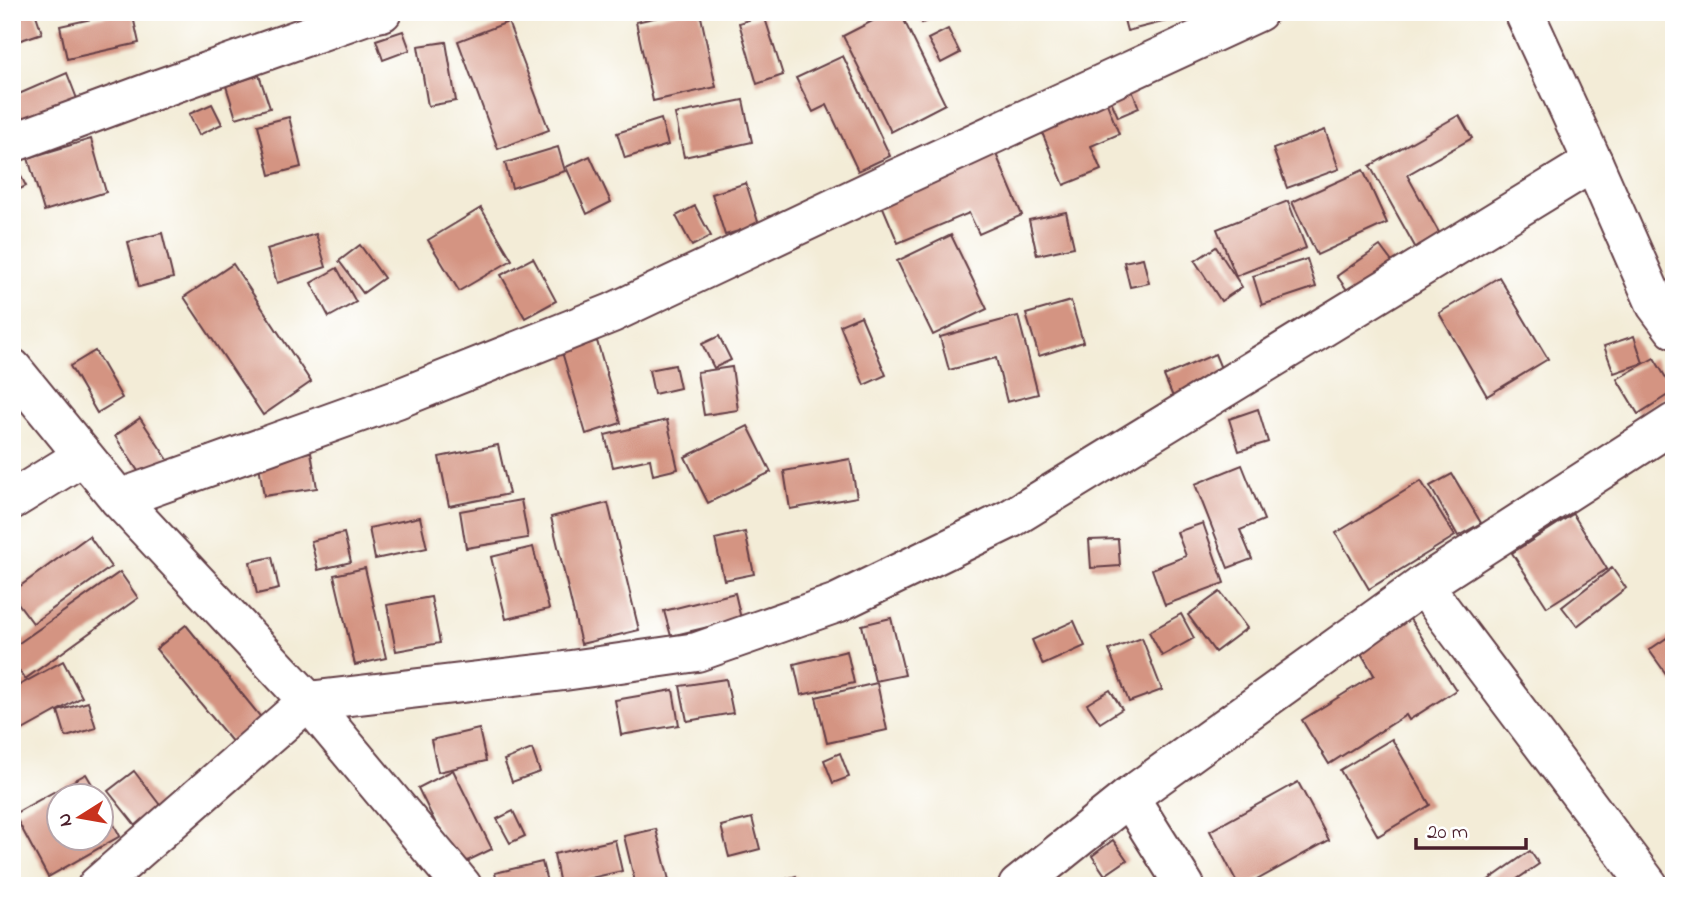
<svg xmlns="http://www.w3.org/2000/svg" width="1686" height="898" font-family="'Indie Flower',sans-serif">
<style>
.building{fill:#d49482}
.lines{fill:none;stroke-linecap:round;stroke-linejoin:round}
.minor-casing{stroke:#633e45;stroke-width:42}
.minor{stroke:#fff;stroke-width:38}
</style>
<rect width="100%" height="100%" fill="#fff"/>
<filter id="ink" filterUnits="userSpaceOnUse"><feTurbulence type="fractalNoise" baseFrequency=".0143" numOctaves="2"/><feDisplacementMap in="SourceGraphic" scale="14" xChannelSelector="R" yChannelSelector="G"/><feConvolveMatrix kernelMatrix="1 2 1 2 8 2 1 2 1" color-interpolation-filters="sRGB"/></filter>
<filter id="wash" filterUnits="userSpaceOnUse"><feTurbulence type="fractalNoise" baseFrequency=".00686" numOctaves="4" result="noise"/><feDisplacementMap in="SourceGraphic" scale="28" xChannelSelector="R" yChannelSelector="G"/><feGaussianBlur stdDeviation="1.57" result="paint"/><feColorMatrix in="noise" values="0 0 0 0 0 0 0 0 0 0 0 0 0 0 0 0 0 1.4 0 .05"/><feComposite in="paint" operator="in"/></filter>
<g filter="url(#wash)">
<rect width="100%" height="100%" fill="#f3ecd7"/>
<g id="blocks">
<!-- building -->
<g class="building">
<path d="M12 12H35L42 33 12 43Z"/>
<path d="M123 12H132L139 43 67 59 60 26Z"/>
<path d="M553 12H578L579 18 553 21Z"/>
<path d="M680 12H700L716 87 653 101 636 22Z"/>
<path d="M890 12H900L945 104 891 132 843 36Z"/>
<path d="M918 12H950V13L922 23Z"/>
<path d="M1122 12H1198V13L1127 31Z"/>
<path d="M764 15 783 75 757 84 739 23Z"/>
<path d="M508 22 549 130 498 149 458 41Z"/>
<path d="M948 29 960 53 941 63 928 39Z"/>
<path d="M403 31 410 50 383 60 376 40Z"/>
<path d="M446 42 456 101 428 106 418 46Z"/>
<path d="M843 56 890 156 858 171 827 105 813 112 796 78Z"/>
<path d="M67 73 79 104 12 133V97Z"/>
<path d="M259 75 270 108 236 118 226 86Z"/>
<path d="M1127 78 1139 108 1118 117 1105 87Z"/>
<path d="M1104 96 1119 134 1091 146 1101 170 1064 185 1038 123Z"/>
<path d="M743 100 752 142 684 157 675 114Z"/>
<path d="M212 104 222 124 199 135 189 114Z"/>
<path d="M1459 115 1472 138 1407 175 1447 247 1423 261 1370 166Z"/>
<path d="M289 117 301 167 270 175 258 125Z"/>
<path d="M661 119 668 145 625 158 617 133Z"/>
<path d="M1325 130 1339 169 1287 188 1273 149Z"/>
<path d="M91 139 106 192 44 211 28 158Z"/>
<path d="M990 140 1022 215 979 234 969 213 898 243 882 205 953 174 947 159Z"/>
<path d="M558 147 565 171 512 188 505 163Z"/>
<path d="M590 156 611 202 587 214 566 167Z"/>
<path d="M12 159 26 186 12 193Z"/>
<path d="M1363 170 1387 223 1317 255 1292 202Z"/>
<path d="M746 183 759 225 725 235 712 194Z"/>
<path d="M1288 201 1306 248 1236 276 1217 229Z"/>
<path d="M695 206 711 236 692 246 676 216Z"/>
<path d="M481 208 512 260 459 291 428 240Z"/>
<path d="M1066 212 1074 247 1037 255 1029 220Z"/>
<path d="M162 233 173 278 139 287 128 242Z"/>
<path d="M316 234 326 267 277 283 267 249Z"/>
<path d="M951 235 987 309 933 335 897 261Z"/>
<path d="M360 245 384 278 363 293 339 261Z"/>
<path d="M1380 246 1401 274 1358 305 1337 276Z"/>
<path d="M1216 247 1242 287 1221 301 1195 261Z"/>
<path d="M533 258 556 301 525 318 501 275Z"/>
<path d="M1143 258 1149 283 1130 287 1124 262Z"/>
<path d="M1307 259 1316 287 1262 305 1253 276Z"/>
<path d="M233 264 311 382 263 415 184 297Z"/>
<path d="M337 268 356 302 329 317 311 283Z"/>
<path d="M1499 277 1548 359 1487 396 1439 313Z"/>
<path d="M1071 301 1083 342 1039 356 1026 314Z"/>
<path d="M861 316 886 375 864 385 840 325Z"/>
<path d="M1018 316 1038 394 1007 402 996 358 949 370 940 337Z"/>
<path d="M719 336 731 360 714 368 702 344Z"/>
<path d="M1634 336 1643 363 1614 373 1604 346Z"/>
<path d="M597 341 621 423 586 434 562 352Z"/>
<path d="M95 351 122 398 97 413 70 366Z"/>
<path d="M1215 354 1225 378 1174 399 1164 376Z"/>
<path d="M1654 358 1674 391 1638 414 1617 379Z"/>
<path d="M675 365 680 388 654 394 649 370Z"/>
<path d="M732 367 738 410 704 415 697 372Z"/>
<path d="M1258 409 1268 442 1239 451 1229 419Z"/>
<path d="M140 418 170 463 144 480 115 436Z"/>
<path d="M667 420 678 469 653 475 650 459 613 467 605 435Z"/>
<path d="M748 426 771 472 708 503 685 457Z"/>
<path d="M498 445 509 494 449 506 439 457Z"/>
<path d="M311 452 317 488 264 496 258 459Z"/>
<path d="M850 459 857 497 790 509 784 471Z"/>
<path d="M1242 465 1264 520 1240 530 1252 559 1228 568 1195 484Z"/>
<path d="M1452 474 1481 523 1458 536 1430 486Z"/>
<path d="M1421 481 1455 536 1369 589 1336 533Z"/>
<path d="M521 500 528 538 466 548 460 511Z"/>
<path d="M608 503 639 630 581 644 551 517Z"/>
<path d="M1573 514 1607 569 1547 607 1512 553Z"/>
<path d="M420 517 427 548 375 559 369 528Z"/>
<path d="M1203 523 1224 583 1165 605 1152 569 1186 556 1177 532Z"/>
<path d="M745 532 754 574 724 580 715 539Z"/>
<path d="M344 533 351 562 318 570 311 541Z"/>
<path d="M89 536 111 567 33 623 12 595V592Z"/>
<path d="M1118 539 1120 566 1091 568 1089 540Z"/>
<path d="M533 547 549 609 506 619 491 557Z"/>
<path d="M272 557 279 589 257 594 250 562Z"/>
<path d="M365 568 386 658 355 665 334 575Z"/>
<path d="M1612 568 1626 588 1577 626 1562 607Z"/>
<path d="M120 572 138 598 25 679 12 661V648Z"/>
<path d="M1220 592 1247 628 1215 652 1188 615Z"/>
<path d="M735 593 741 619 671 636 664 611Z"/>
<path d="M431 597 440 643 396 651 387 605Z"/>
<path d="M1181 614 1194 638 1162 656 1149 632Z"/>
<path d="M1408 616 1456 690 1409 720 1406 715 1329 764 1302 720 1374 675 1358 648Z"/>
<path d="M891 618 905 675 875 681 862 625Z"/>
<path d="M1074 621 1085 646 1043 665 1032 640Z"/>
<path d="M186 625 272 731 243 755 156 649Z"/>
<path d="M1674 633V685L1649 650Z"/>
<path d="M1142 638 1162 690 1129 702 1109 650Z"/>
<path d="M847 651 854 683 801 695 794 664Z"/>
<path d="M63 661 82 697 19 732 12 719V689Z"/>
<path d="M726 679 733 713 687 721 680 686Z"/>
<path d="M877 683 887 730 827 743 816 697Z"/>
<path d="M673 690 679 725 621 735 615 700Z"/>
<path d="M1110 690 1122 709 1100 723 1087 704Z"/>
<path d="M88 702 96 728 66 737 58 711Z"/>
<path d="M479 729 486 761 438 772 431 740Z"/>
<path d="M1392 739 1430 805 1378 836 1340 770Z"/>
<path d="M532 749 540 772 512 782 504 760Z"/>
<path d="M840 753 849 777 833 783 824 760Z"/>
<path d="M453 770 492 849 457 866 418 788Z"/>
<path d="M134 771 169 817 144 836 108 791Z"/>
<path d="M86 774 99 796H60V838H102V802L120 836 48 877 14 814Z"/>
<path d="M1298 782 1329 840 1246 886H1239L1210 831Z"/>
<path d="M513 811 525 836 510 843 497 819Z"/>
<path d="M752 818 760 849 729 857 721 826Z"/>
<path d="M656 829 669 880 646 886H636L624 836Z"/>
<path d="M615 840 622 871 560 885 554 854Z"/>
<path d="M1113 840 1127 860 1105 875 1092 856Z"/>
<path d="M1530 851 1539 864 1507 886H1480Z"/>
<path d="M542 862 548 886H498L495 873Z"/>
<path d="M796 876 799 886H766V885Z"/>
</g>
</g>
</g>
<g filter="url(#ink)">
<use href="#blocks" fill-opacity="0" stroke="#633e45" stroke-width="2"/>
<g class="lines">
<defs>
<g id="minor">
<path d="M1524 12 1593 162 1656 305 1674 329"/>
<path d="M12 143 161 88 364 16 382 12"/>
<path d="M12 368 119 499 308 701 462 886"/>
<path d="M119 499 397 399 612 313 885 184 1258 12"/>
<path d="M12 500 83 456"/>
<path d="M1423 585 1649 886"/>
<path d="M1129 797 1185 886"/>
<path d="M97 886 308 701 564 671 697 652 837 603 1010 519 1593 162"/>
<path d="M1018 886 1129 797 1423 585 1674 423"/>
</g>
</defs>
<!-- minor casing -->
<use href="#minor" class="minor-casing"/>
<!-- minor -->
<use href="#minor" class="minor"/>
</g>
</g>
<!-- margin -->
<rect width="1686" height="898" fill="none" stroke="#fff" stroke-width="42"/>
<!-- north arrow -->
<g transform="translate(80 817) rotate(259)"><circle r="33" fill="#ffffff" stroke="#b7a5aa" stroke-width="2"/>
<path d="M0-5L12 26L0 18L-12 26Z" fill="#c8321e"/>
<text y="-10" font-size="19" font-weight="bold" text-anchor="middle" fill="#4a1f2b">N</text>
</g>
<!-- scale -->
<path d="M1416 838v10h110v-10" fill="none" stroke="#4a1f2b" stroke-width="3.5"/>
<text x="1427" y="838" font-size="21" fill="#4a1f2b" stroke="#ffffff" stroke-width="5" paint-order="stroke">20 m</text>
</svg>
